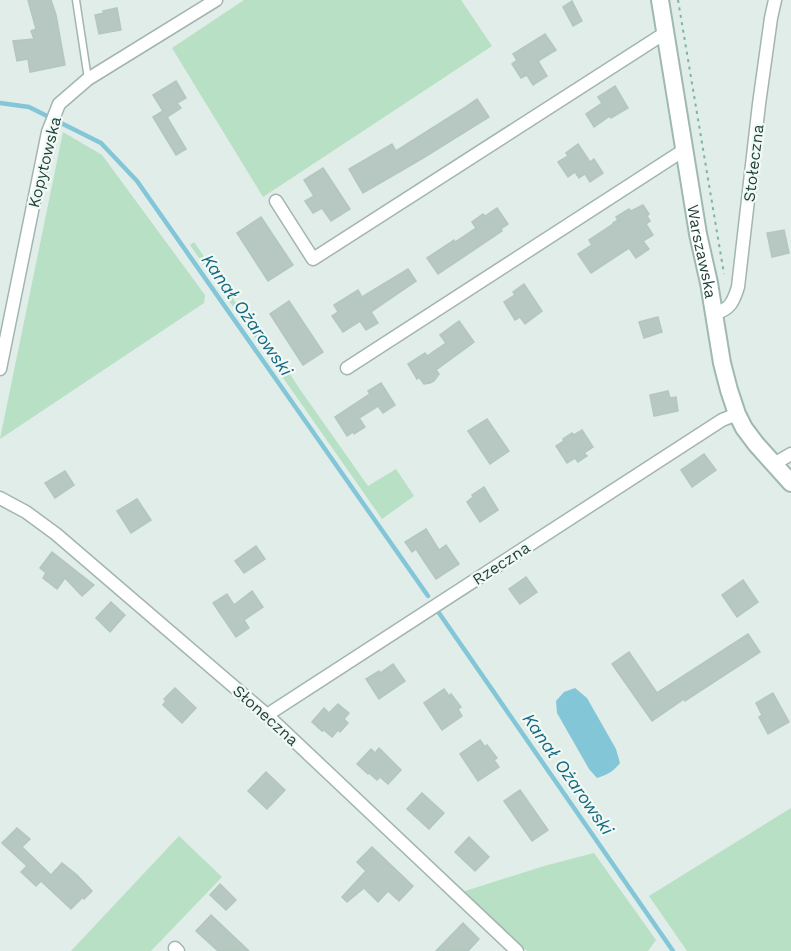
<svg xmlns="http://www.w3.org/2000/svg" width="791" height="951" font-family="'Work Sans',sans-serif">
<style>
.green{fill:#b7e0c4}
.water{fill:#83c6d7}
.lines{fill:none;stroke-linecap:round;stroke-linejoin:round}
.stream{stroke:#83c6d7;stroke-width:4.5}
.building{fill:#b6c8c1;stroke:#b2c7bf;stroke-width:1.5}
.service-casing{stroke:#a3b5b0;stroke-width:9}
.minor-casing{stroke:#a3b5b0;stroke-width:15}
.secondary-casing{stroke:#9eb9b1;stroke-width:20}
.path{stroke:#7eb3a5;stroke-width:2;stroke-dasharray:3 4.5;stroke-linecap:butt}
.service{stroke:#fff;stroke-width:6}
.minor{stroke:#fff;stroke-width:12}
.secondary{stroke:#fff;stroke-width:16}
.labels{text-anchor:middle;stroke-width:4.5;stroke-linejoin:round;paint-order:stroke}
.street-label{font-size:16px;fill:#1f3f38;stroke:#f1f9f5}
.water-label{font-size:18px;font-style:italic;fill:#146980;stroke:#f1f9f5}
</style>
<rect width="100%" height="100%" fill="#e1ede8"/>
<!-- green -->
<g class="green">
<path d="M244 0H461L492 46 263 197 172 48Z"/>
<path d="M63 132 102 155 205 295 204 303 0 439Z"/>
<path d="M194 242 245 316 251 313 299 388 368 486 396 469 414 496 382 519 190 245Z"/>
<path d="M791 808V951H687L649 896Z"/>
<path d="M179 836 222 877 151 951H71Z"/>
<path d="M594 853 656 940 648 951H527L462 892 544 866Z"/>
</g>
<!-- water -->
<path class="water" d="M575 688 587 698 616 749 620 763C614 771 607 775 597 778L589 769 557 713 556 701 564 692Z"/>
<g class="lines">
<!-- stream -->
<g class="stream">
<path d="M0 103 29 107 101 143 137 181 428 596"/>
<path d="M439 613 673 951"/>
</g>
</g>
<!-- building -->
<g class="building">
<path d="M28 0H51L56 15 65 65 30 72 28 59 17 61 13 41 34 39 31 31 36 29Z"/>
<path d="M572 1 582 21 573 26 563 7Z"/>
<path d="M117 8 121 30 99 34 95 15 104 13 103 11Z"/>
<path d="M545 34 556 50 538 61 547 76 533 85 527 75 521 78 512 64 517 60 513 54Z"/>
<path d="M176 81 186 98 177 103 181 108 167 117 186 149 176 155 153 117 163 111 153 95Z"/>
<path d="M615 86 628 108 611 118 610 116 594 127 586 114 602 103 598 97Z"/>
<path d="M477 99 489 117 423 158 363 193 349 169 392 144 396 151 464 108Z"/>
<path d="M578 144 590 162 594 159 603 173 590 182 585 174 579 178 575 172 568 177 558 162 568 156 566 153Z"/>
<path d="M323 168 350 209 331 221 322 208 313 213 305 201 314 196 304 180Z"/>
<path d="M643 205 649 214 647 216 650 221 646 224 653 235 643 241 649 249 636 258 629 248 591 273 578 254 592 245 589 240 613 224V223L618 220 616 217 629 209 631 211Z"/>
<path d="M497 208 508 224 501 229 502 231 438 274 427 258 454 240 455 242 476 228 472 222 483 214 485 216Z"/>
<path d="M261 217 293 265 268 281 237 233Z"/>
<path d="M784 230 789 253 772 257 767 233Z"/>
<path d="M408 269 416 281 371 312 378 323 366 330 360 321 343 332 332 316 338 312 334 305 358 290 362 297Z"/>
<path d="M524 284 542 311 525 324 520 317 515 320 504 302 515 295 513 292Z"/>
<path d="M289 301 323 352 303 365 270 314Z"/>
<path d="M658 317 662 332 644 338 639 322Z"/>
<path d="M459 321 474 342 436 370 439 374 434 381 430 383 424 384 419 377 417 379 408 364 425 353 427 356 446 343 440 335Z"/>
<path d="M381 383 395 405 383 413 378 406 359 418 365 427 354 434 353 432 347 436 335 417 370 394 368 391Z"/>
<path d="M668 391 670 398 676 397 678 411 654 416 650 395Z"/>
<path d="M487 419 509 451 490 464 468 431Z"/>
<path d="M582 430 593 447 584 453 587 456 578 462 575 458 567 463 556 446 564 441 563 439 572 433 574 435Z"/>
<path d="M704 454 716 470 692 487 681 470Z"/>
<path d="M65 471 74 485 55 498 45 483Z"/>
<path d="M484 487 498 510 480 522 467 502 473 497 472 495Z"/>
<path d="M137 499 151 520 131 533 117 511Z"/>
<path d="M426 529 439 550 446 545 459 564 436 579 416 549 412 552 405 542Z"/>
<path d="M256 546 265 559 244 573 235 561Z"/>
<path d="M52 552 94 585 82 596 65 578 57 589 43 578 46 573 40 568Z"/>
<path d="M526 577 537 592 520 604 509 589Z"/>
<path d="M743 580 758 602 737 617 722 595Z"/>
<path d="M252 591 263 607 244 620 249 628 236 637 213 603 227 594 234 605Z"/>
<path d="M111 602 125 615 110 632 96 618Z"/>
<path d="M748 634 760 652 685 701 684 699 652 721 612 664 629 652 657 693Z"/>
<path d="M393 664 405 681 379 699 366 679 379 671 380 673Z"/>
<path d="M175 688 196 708 182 723 163 705 166 701 164 699Z"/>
<path d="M444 689 449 696 451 694 461 707 458 709 462 716 442 730 424 703Z"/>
<path d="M773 693 789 722 768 734 759 717 762 715 756 703Z"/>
<path d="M338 704 349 713 344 719 348 723 340 732 338 730 332 737 324 730 322 731 312 722 324 708 329 713Z"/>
<path d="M480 740 485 747 487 745 497 758 494 760 499 767 478 781 460 754Z"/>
<path d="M379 748 401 770 388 784 380 777 377 780 369 773 368 774 357 764 371 749 375 753Z"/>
<path d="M266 772 285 790 267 809 248 791Z"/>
<path d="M520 790 548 830 532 841 504 801Z"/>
<path d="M422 793 444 813 429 829 407 809Z"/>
<path d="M17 828 30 839 22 847 51 875 62 863 77 875 92 891 84 899 83 897 71 909 41 881 36 886 21 872 27 866 2 843Z"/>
<path d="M469 837 489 857 475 871 455 852Z"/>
<path d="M372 847 413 886 399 901 388 891 378 902 364 888 347 902 342 897 366 871 357 862Z"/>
<path d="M220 884 236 900 226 910 210 895Z"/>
<path d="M211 915 249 951H218L196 931Z"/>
<path d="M463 923 479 939 468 951H436Z"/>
</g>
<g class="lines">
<defs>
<path id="service" d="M76 0 88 79"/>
<g id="minor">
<path d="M276 201 313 259 665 33"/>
<path d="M714 314C730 309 733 303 738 287L759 104 771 18 775 0"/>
<path d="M347 368 684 150"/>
<path d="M0 369 48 132 59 104 88 79 216 0"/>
<path d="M774 464 791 454"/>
<path d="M0 498 26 512 56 534 267 715 517 951"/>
<path d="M267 715 722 420 737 414"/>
<path d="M175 948 178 951"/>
</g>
<g id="secondary">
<path id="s1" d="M660 0 698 234 709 283 722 363 729 390 737 414 744 428 756 444 791 483"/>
</g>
</defs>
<!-- service casing -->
<use href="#service" class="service-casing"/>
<!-- minor casing -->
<use href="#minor" class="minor-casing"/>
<!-- secondary casing -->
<use href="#secondary" class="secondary-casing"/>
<!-- path -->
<path class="path" d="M678 0 724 274"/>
<!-- service -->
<use href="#service" class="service"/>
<!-- minor -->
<use href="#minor" class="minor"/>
<!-- secondary -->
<use href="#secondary" class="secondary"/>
</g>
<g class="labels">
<!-- street labels -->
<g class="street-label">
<text transform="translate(44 162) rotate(-76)" y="6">Kopytowska</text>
<text transform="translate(753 163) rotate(-83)" y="6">Stołeczna</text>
<text dy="6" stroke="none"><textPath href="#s1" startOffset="255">Warszawska</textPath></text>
<text transform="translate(501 563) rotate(-33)" y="6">Rzeczna</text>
<text transform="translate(266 715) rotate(42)" y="6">Słoneczna</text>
</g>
<!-- water labels -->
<g class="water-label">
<text transform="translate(247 315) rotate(55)" y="6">Kanał Ożarowski</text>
<text transform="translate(568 774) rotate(55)" y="6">Kanał Ożarowski</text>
</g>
</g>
</svg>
